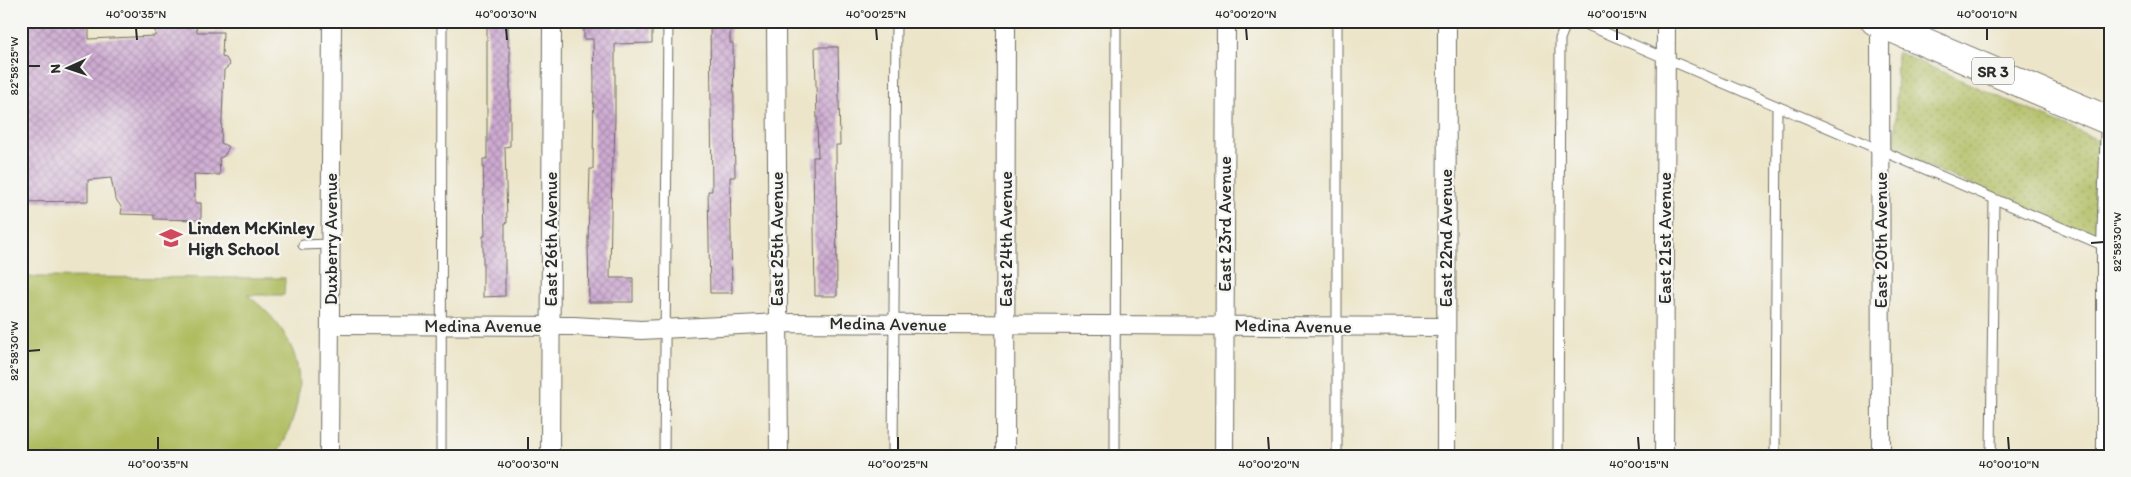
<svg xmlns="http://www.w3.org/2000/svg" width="2131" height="477" font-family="Itim,sans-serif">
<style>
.green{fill:url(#green-dots);stroke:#6d7344}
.pitch{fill:#afbb5d;stroke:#6d7344}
.building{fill:url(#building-cross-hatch)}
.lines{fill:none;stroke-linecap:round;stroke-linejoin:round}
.service-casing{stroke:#6f6c62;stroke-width:11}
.minor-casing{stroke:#6f6c62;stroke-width:20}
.primary-casing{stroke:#6f6c62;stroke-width:30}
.service{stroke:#fff;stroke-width:9}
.minor{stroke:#fff;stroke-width:18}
.primary{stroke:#fff;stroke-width:28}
.ticks{fill:none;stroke:#2b2b2b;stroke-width:2}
.labels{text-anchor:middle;stroke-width:4.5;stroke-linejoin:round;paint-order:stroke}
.shield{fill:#f6f6f2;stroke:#686867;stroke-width:1}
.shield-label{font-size:16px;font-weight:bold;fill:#2b2b2b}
.street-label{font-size:18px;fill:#2b2b2b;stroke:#f6f6f2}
.poi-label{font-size:18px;font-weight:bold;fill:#2b2b2b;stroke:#f6f6f2;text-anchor:start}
.neatline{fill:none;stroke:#2b2b2b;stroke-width:2}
.ticks-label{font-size:12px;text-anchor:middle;fill:#2b2b2b}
</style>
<defs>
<pattern id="green-dots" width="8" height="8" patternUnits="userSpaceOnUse" patternTransform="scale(1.25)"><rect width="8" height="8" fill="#afbb5d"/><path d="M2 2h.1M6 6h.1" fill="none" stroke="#8f984d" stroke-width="1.8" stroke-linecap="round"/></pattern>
<pattern id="building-cross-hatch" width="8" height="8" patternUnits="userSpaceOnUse" patternTransform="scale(1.25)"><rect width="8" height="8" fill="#ceabd2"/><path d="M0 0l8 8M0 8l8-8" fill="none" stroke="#a78bab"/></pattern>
</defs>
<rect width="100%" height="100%" fill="#f6f6f2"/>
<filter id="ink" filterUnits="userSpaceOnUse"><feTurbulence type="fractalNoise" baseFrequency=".02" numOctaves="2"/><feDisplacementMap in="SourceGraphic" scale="10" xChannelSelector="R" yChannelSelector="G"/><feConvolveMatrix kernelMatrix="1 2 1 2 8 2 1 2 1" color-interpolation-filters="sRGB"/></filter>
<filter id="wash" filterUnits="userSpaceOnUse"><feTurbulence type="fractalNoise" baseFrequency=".0096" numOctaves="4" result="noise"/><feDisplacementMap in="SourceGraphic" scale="20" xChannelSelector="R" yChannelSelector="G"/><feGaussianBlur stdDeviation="1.12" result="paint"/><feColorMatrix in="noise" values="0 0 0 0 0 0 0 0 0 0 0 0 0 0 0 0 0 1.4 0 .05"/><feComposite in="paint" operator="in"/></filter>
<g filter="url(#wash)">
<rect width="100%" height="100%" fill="#ece5c9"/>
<!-- green -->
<path class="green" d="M1897 52 2098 140 2096 234 2090 237 1895 152Z"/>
<!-- pitch -->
<path class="pitch" d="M21 277 285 278 284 295H247C306 339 312 391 278 453L275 456H21Z"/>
<g id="blocks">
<!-- building -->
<g class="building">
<path d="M21 21H89V39L155 36V21H196L197 32H223L222 57 226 58 230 65 224 70 221 143 229 147 224 156 219 158 220 175 194 174 195 203H201V220L154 219V215L121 214 122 208 115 198 111 178 88 180V201L21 202Z"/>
<path d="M487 21H508V47H510V146L505 147 507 223H505V296L483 297V236H485L483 159H487Z"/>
<path d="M710 21H730V43H733L735 177H730L732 293H710L708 191H712Z"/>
<path d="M584 23 614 24V28L652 27V43L615 44V115L614 157H612L610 278H633V302H589L588 243 590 169H593L594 79 593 39H584Z"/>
<path d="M815 47H838L840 145H836L837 296H815L813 157H818Z"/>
</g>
</g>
</g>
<g filter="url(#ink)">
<use href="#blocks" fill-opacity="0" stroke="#6f6c62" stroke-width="1"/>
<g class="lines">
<defs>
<g id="service">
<path d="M1578 21 2107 247"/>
<path d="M303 245 330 244"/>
<path d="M441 456 442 21"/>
<path d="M664 456 668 21"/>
<path d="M893 456 896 21"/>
<path d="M1115 456 1116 21"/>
<path d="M1337 456V21"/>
<path d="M1558 456 1560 39 1567 21"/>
<path d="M1775 456 1777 107"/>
<path d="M1991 456 1994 200"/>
</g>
<g id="minor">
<path d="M776 21 779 456"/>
<path d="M1880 23 1881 456"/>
<path d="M330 325 574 326 641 330 778 323 1446 327"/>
<path d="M329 456 332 21"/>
<path d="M550 456 552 21"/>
<path d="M1005 456 1006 21"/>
<path d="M1224 456 1226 21"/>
<path d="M1446 456 1447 21"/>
<path d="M1664 456 1666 21"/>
<path d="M2106 456V247L2110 121"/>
</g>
<path id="primary" d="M1875 21 2110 121"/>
</defs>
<!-- service casing -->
<use href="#service" class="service-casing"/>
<!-- minor casing -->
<use href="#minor" class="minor-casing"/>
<!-- primary casing -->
<use href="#primary" class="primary-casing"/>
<!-- service -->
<use href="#service" class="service"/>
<!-- minor -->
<use href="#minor" class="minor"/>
<!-- primary -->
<use href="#primary" class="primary"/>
</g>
</g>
<!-- ticks -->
<path class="ticks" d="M136 28 137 40M506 28 507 40M876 28 877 40M1246 28 1247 40M1617 28V40M1987 28V40M28 66H40M2091 243 2104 242M28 351 40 350M158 437V450M528 437V450M898 437V450M1268 437 1269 450M1638 437 1639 450M2008 437 2009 450"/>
<!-- icons -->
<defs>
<symbol id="school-bare" viewBox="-9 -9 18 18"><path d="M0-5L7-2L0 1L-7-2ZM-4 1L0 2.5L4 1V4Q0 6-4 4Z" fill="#d1495b" stroke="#f6f6f2" stroke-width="2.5" paint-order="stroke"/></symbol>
</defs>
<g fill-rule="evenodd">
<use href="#school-bare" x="155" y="222" width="32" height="32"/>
</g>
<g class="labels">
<!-- shield labels -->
<rect class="shield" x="1972" y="57.5" width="42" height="27" rx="4"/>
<g class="shield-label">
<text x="1993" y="77">SR 3</text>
</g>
<!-- street labels -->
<g class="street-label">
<text transform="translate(1225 224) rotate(-90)" y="6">East 23rd Avenue</text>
<text transform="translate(1446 238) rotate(-90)" y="6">East 22nd Avenue</text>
<text transform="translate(1665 238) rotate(-90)" y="6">East 21st Avenue</text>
<text transform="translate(331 239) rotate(-90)" y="6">Duxberry Avenue</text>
<text transform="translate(551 239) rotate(-90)" y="6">East 26th Avenue</text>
<text transform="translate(777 239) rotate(-90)" y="6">East 25th Avenue</text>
<text transform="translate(1006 239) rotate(-90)" y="6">East 24th Avenue</text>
<text transform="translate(1881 240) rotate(-90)" y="6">East 20th Avenue</text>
<text transform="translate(888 324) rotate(1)" y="6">Medina Avenue</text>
<text x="483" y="332">Medina Avenue</text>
<text transform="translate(1293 326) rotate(1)" y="6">Medina Avenue</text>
</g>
<!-- poi labels -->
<g class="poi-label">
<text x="188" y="234">Linden McKinley<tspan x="188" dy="21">High School</tspan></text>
</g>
</g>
<!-- margin -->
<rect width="2131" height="477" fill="none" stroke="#f6f6f2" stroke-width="55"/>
<!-- north arrow -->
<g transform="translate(68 68) rotate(267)" stroke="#f6f6f2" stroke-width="4" paint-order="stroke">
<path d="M0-4L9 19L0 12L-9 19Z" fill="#2b2b2b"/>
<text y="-8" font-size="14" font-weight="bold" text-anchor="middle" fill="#2b2b2b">N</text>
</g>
<rect x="28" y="28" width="2076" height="422" class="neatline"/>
<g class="ticks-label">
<text x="136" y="18">40°00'35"N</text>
<text x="506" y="18">40°00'30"N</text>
<text x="876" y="18">40°00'25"N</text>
<text x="1246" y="18">40°00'20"N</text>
<text x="1617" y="18">40°00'15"N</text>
<text x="1987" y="18">40°00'10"N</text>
<text transform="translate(14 66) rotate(-90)" y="4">82°58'25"W</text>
<text transform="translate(2117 242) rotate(-90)" y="4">82°58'30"W</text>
<text transform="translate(14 351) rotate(-90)" y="4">82°58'30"W</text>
<text x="158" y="468">40°00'35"N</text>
<text x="528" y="468">40°00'30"N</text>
<text x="898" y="468">40°00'25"N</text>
<text x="1269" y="468">40°00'20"N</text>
<text x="1639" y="468">40°00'15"N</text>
<text x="2009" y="468">40°00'10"N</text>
</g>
</svg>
